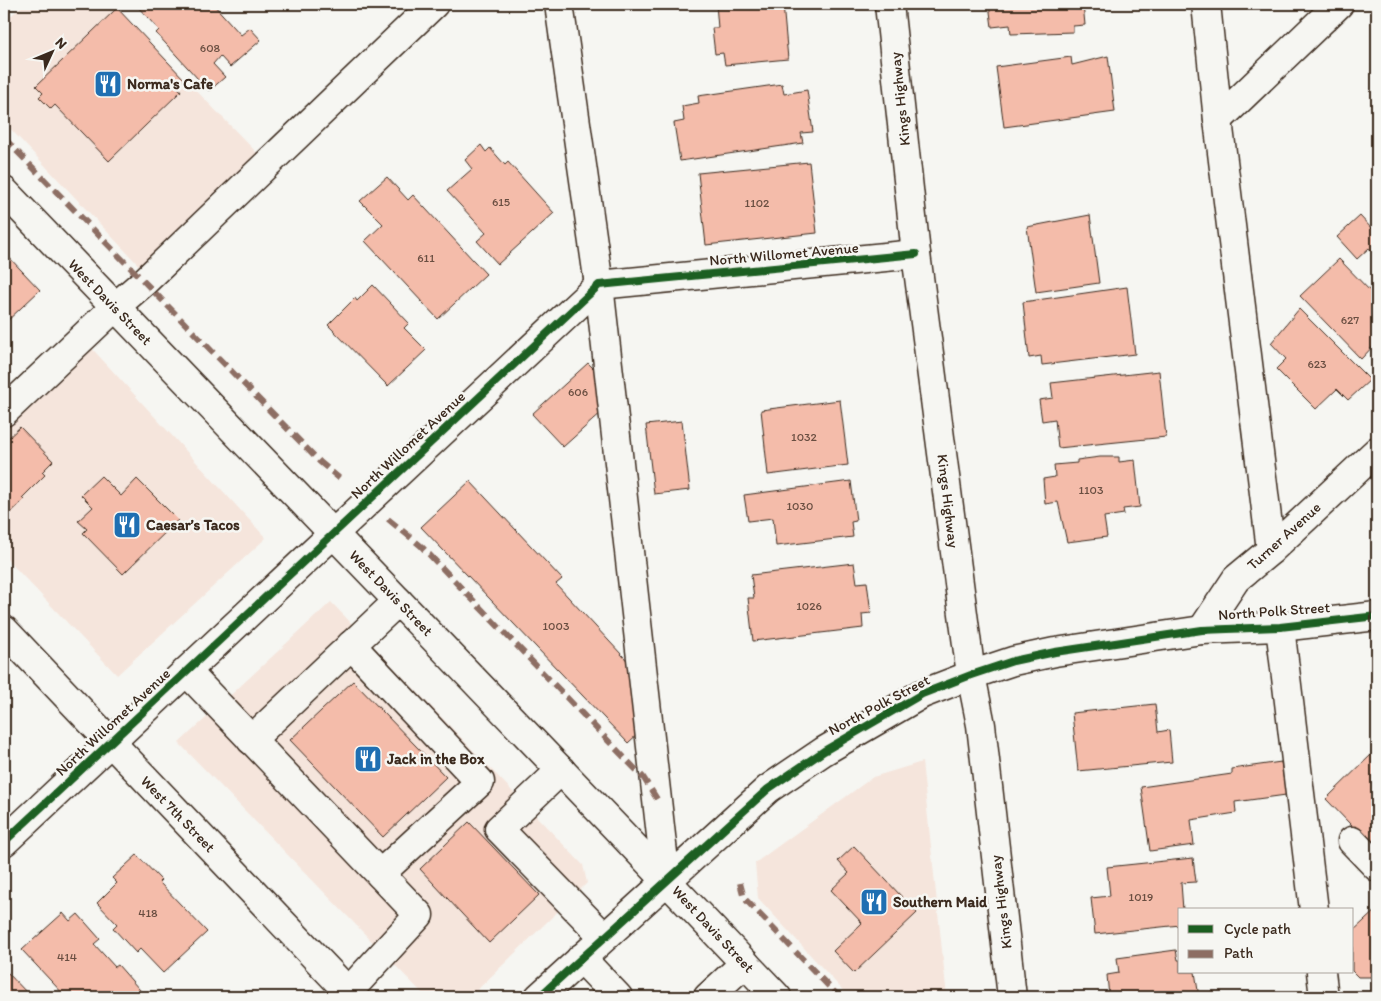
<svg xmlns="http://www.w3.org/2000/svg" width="1381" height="1001" font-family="Itim,sans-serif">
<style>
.built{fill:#f5e5dc}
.building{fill:#f4bcaa;stroke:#3b2a1e}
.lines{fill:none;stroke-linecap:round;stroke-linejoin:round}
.minor-casing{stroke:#3b2a1e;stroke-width:31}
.major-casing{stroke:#3b2a1e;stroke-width:31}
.minor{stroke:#f6f6f2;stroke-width:28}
.major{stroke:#f6f6f2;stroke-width:28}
.quiet{stroke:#8d6e63;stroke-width:6;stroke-dasharray:12 6;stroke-linecap:butt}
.cycleway-casing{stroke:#f6f6f2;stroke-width:11}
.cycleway{stroke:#1b5e20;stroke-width:8}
.labels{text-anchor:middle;stroke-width:5;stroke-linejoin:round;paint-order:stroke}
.number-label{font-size:12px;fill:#694e41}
.poi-label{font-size:15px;font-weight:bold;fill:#3b2a1e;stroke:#f6f6f2;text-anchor:start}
.street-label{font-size:15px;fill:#3b2a1e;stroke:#f6f6f2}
</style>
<rect width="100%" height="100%" fill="#f6f6f2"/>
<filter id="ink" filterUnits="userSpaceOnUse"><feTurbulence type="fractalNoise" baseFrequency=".02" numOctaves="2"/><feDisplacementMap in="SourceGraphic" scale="10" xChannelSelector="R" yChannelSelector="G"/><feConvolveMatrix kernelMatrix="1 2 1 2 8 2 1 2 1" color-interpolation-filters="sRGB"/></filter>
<g filter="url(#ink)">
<!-- built -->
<g class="built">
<path d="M24 4H112L264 160 147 274 4 122V22Z"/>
<path d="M75 330 266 538 117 675 4 556V398Z"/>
<path d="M331 602 583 865 587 883 470 997H426L179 743Z"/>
<path d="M922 762 947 997H849L758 898 755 863 873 777Z"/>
</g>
<!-- building -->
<g class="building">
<path d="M139 4H213L241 35 250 28 261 40 230 67 220 56 213 64 225 77 209 91 156 33 159 30 137 6Z"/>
<path d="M582 4H626L582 8Z"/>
<path d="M716 4H783L788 59 725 65 723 53 715 54 712 28H718Z"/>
<path d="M989 4H1083L1085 25 1073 26V32L1011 34 1010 25 992 27Z"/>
<path d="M117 8 184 79 177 86 181 91 109 161 55 105 51 109 39 97 43 93 36 86Z"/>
<path d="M1108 56 1115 112 1004 127 996 67 1071 57 1072 65Z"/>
<path d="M782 84 784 94 807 90 813 132 801 133 803 143 680 161 674 123 684 121 682 106 699 103 698 96Z"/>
<path d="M481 145 486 152 490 148 505 165 508 162 554 213 498 264 477 241 486 233 447 191 472 169 465 160Z"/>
<path d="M809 162 817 233 706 245 698 173Z"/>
<path d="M387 177 408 200 413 195 486 274 438 319 365 241 383 224 360 201Z"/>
<path d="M1090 215 1099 283 1036 292 1027 227Z"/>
<path d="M1360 216 1372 229 1377 225V257L1369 248 1357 259 1337 237Z"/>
<path d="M4 252 40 290 4 324Z"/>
<path d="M1339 259 1377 298V342L1361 359 1300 296Z"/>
<path d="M373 285 409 323 404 328 426 350 388 386 328 325 355 298 357 301Z"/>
<path d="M1127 287 1135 354 1042 365 1041 356 1029 358 1023 302Z"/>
<path d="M1299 309 1370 380 1348 400 1337 389 1316 409 1276 369 1286 359 1271 343Z"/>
<path d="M588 363 599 374 603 411 563 447 532 414Z"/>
<path d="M1159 371 1166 437 1058 448 1055 419 1042 421 1039 400 1053 398 1051 383Z"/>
<path d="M840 400 848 465 768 475 761 410Z"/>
<path d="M682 421 690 490 654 494 646 425Z"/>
<path d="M20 427 53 461 42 472 45 475 22 498 24 500 4 519V442Z"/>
<path d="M1100 457H1119V462L1135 460 1140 507 1123 509 1124 514 1104 517 1107 537 1067 542 1058 502 1045 504 1043 479 1055 477 1054 465 1077 463V460Z"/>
<path d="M101 476 121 496 137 479 178 520 123 574 83 533 87 529 78 521 93 507 81 495Z"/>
<path d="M470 481 562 579 556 584 635 669 643 729 628 743 421 527Z"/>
<path d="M851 481 856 521 851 522 853 537 776 546 773 518 748 521 744 495Z"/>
<path d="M854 563 857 583 867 582 871 613 862 614 863 628 753 641 748 598H754L751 575Z"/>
<path d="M353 681 446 777 383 837 290 740Z"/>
<path d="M1155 704 1158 732 1169 730 1172 762 1078 771 1072 713Z"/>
<path d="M1375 751 1377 754V861L1374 849 1326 799Z"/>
<path d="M1281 762 1286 795 1235 802 1236 813 1191 820 1194 845 1150 851 1141 787 1232 774V769Z"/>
<path d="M469 822 539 895 489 943 420 869Z"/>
<path d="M854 846 917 913 854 973 833 951 862 923 831 890 849 873 838 861Z"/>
<path d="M137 855 161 880 159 882 207 932 163 973 140 949 136 953 113 928 117 924 97 903 117 883 112 878Z"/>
<path d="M1193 858 1196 882 1181 883 1183 910H1180V925L1095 934 1091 898 1110 896 1107 867Z"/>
<path d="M1377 909V977H1358L1352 971V932Z"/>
<path d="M63 913 70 921 78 914 100 939 94 944 115 967 118 965 146 997H66L22 950Z"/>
<path d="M1176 950 1178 960H1180V972H1195L1199 997H1109L1107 975 1119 973 1117 958Z"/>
<path d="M5 970 31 997H4V971Z"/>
</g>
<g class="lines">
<defs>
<g id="minor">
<path d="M559 4 599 285 666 880"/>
<path d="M889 4 916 254 971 675 981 725 1012 997"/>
<path d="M1206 4 1218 120 1271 550"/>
<path d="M1218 120 1339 4"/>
<path d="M4 412 115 307 144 282 434 4"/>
<path d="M1280 627 1314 910"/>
<path d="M4 630 353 997"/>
<path d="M1202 630 1236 579 1271 550 1377 451"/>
<path d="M351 645 480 782 380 874"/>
<path d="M187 672 419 915 348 992"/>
<path d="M251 740 398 601"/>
<path d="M561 770 499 829 604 937"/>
<path d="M1352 841 1377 867"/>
<path d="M4 842 599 285 916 254"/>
<path d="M581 958 618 997"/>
<path d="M1321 972 1324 997"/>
<path d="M708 997 745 963"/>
</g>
<g id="major">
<path d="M4 191 622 834 777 997"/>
<path d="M539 997 768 789 824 751 922 694 971 675 1013 661 1055 652 1202 630 1280 627 1377 616"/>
</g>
</defs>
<!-- minor casing -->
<use href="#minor" class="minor-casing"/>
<!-- major casing -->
<use href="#major" class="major-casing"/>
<!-- minor -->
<use href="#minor" class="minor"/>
<!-- major -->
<use href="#major" class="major"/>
<!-- quiet -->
<g class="quiet">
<path d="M4 138 320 462 339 478"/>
<path d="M388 519 421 546 643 777 657 799"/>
<path d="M740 883 744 898 839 997"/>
</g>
<defs>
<g id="cycleway">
<path d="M4 842 599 285 916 254"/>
<path d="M539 997 768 789 824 751 922 694 971 675 1013 661 1055 652 1202 630 1280 627 1377 616"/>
</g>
</defs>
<!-- cycleway casing -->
<use href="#cycleway" class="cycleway-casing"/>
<!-- cycleway -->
<use href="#cycleway" class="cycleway"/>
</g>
</g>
<!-- icons -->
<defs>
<symbol id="restaurant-square" viewBox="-11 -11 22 22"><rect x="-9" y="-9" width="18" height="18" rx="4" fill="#1f6fb2" stroke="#f6f6f2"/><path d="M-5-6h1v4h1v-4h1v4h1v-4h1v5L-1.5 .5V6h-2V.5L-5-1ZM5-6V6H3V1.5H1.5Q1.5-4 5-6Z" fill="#fff"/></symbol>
</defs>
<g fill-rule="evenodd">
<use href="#restaurant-square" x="92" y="68" width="32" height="32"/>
<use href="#restaurant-square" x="111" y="509" width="32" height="32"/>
<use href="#restaurant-square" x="352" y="743" width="32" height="32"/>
<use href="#restaurant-square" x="858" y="886" width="32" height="32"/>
</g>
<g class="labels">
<!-- number labels -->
<g class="number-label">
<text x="210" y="52">608</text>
<text x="501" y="206">615</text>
<text x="757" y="207">1102</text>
<text x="426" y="262">611</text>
<text x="1350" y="324">627</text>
<text x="1317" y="368">623</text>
<text x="578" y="396">606</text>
<text x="804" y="441">1032</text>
<text x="1091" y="494">1103</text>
<text x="800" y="510">1030</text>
<text x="809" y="610">1026</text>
<text x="556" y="630">1003</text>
<text x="1141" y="901">1019</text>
<text x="148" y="917">418</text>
<text x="67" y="961">414</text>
</g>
<!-- poi labels -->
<g class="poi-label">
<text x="127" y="89">Norma's Cafe</text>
<text x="146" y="530">Caesar’s Tacos</text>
<text x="387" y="764">Jack in the Box</text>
<text x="893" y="907">Southern Maid</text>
</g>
<!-- street labels -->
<g class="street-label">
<text transform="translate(900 99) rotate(-96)" y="5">Kings Highway</text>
<text transform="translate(784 254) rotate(-5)" y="5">North Willomet Avenue</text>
<text transform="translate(110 302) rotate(46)" y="5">West Davis Street</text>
<text transform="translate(408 445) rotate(-43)" y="5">North Willomet Avenue</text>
<text transform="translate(948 501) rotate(83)" y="5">Kings Highway</text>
<text transform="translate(1284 536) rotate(-42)" y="5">Turner Avenue</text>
<text transform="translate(391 593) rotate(46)" y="5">West Davis Street</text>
<text transform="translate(1274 611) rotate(-4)" y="5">North Polk Street</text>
<text transform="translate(879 705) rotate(-28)" y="5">North Polk Street</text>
<text transform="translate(113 722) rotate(-43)" y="5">North Willomet Avenue</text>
<text transform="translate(178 814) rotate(46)" y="5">West 7th Street</text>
<text transform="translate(1001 902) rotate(-97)" y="5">Kings Highway</text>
<text transform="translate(713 929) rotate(47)" y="5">West Davis Street</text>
</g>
</g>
<!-- margin -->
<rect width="1381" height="1001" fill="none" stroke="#f6f6f2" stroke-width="20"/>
<rect x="10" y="10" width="1361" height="981" fill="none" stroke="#3b2a1e" stroke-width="2" filter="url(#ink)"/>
<!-- legend -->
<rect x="1178" y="908" width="175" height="65" fill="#f6f6f2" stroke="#aba49d"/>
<rect x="1188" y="925" width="25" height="8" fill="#1b5e20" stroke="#aba49d"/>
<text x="1224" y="934" font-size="15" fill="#3b2a1e">Cycle path</text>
<rect x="1188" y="950" width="25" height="8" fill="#8d6e63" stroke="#aba49d"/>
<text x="1224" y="958" font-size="15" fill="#3b2a1e">Path</text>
<!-- north arrow -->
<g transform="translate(52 52) rotate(46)" stroke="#f6f6f2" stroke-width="4" paint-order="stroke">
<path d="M0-4L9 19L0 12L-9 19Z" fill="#3b2a1e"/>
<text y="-8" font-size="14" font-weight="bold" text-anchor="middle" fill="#3b2a1e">N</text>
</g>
</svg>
